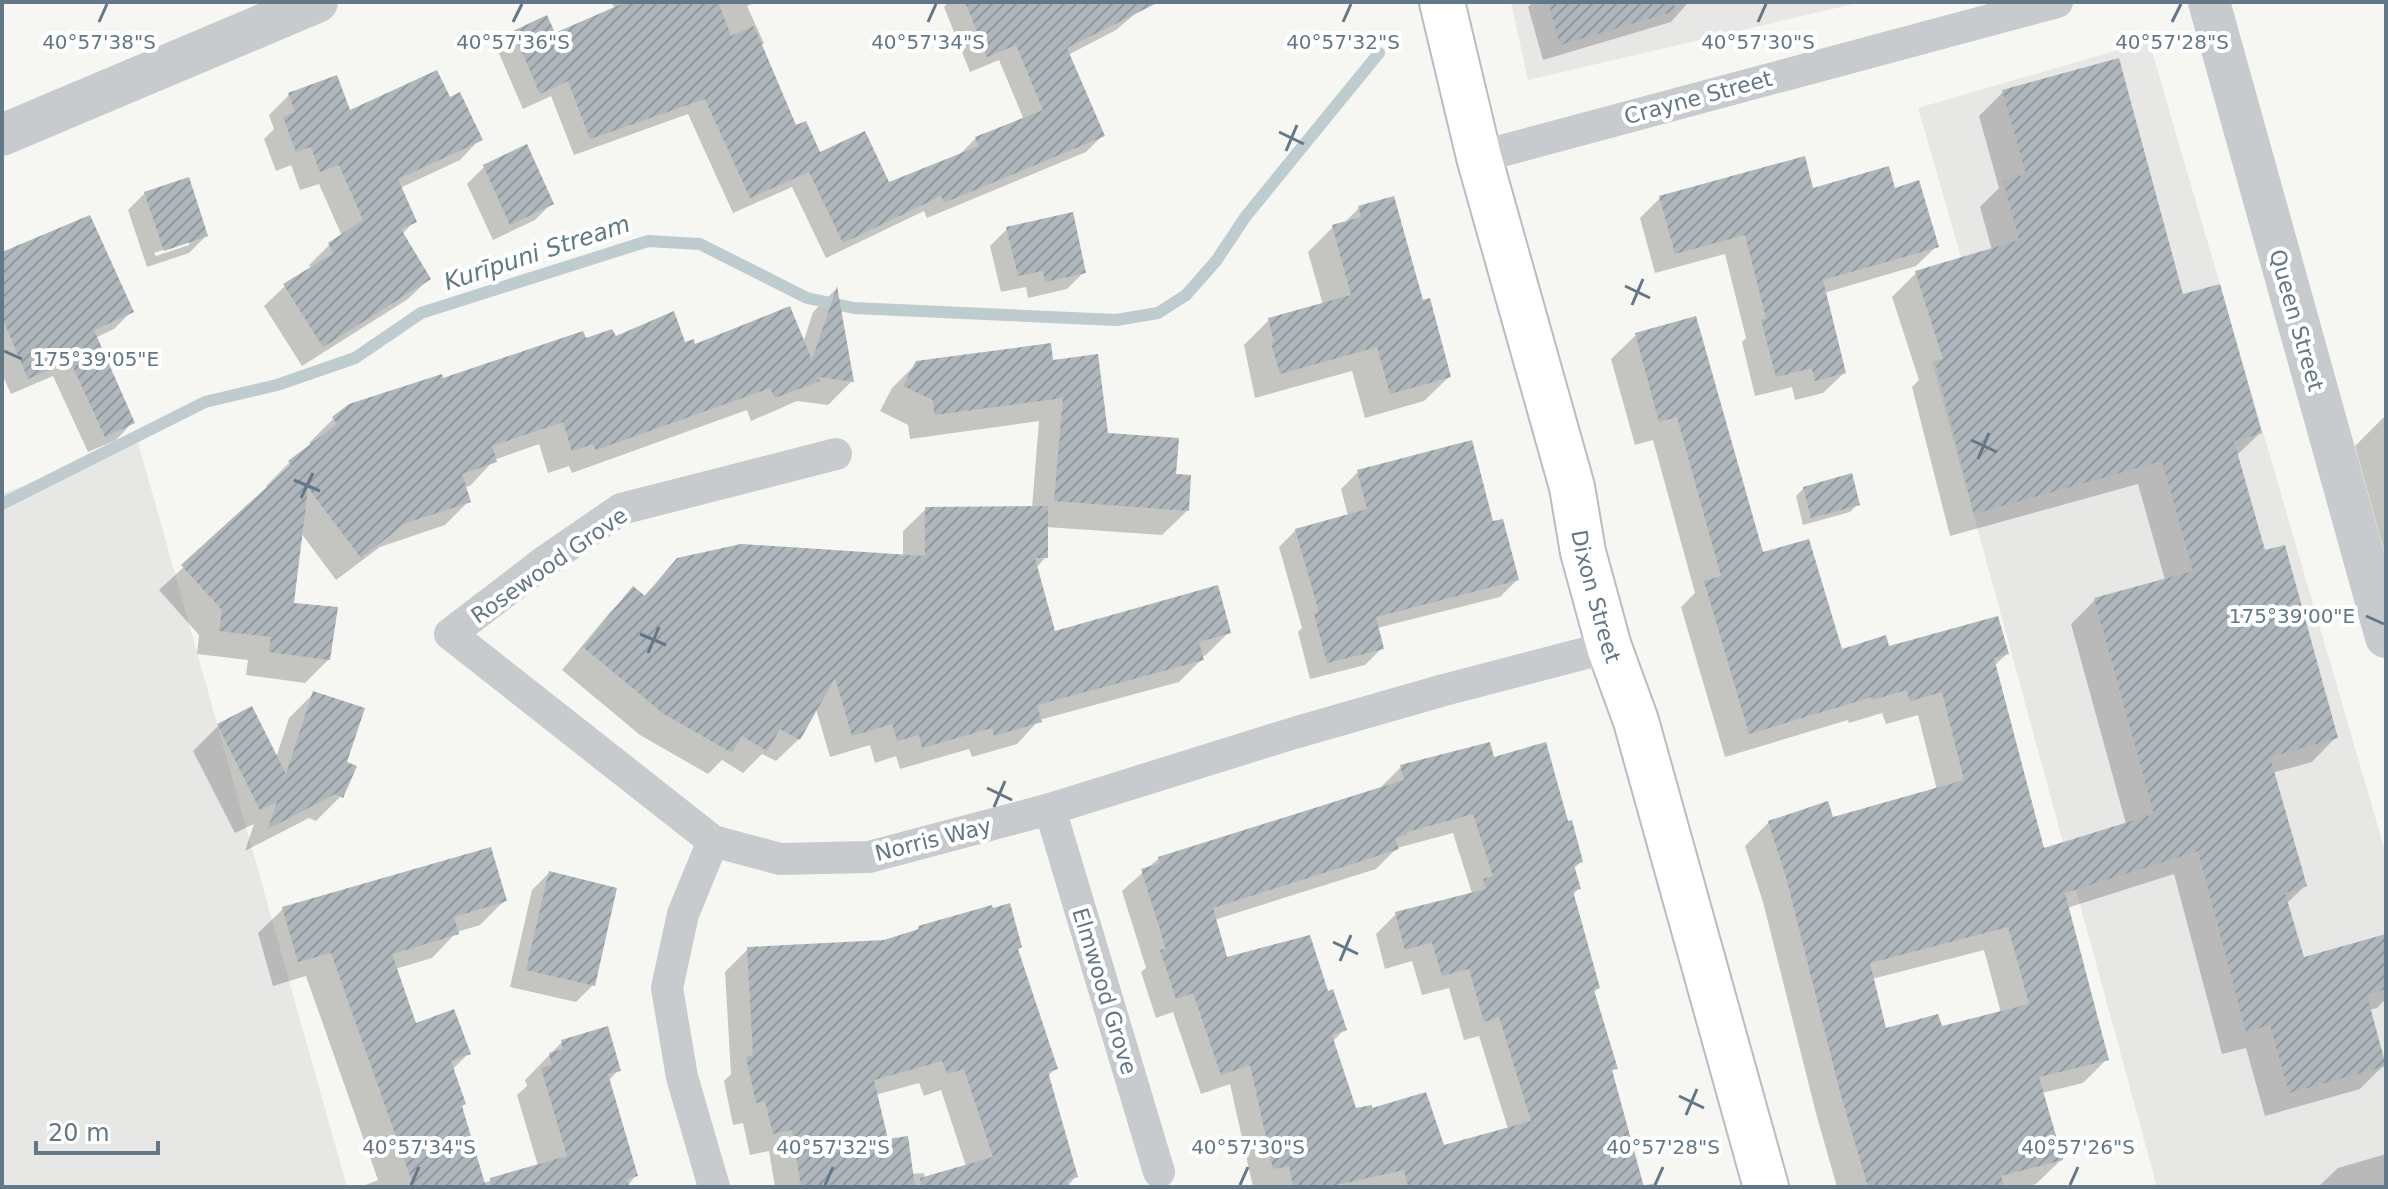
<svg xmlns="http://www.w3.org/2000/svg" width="2388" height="1189" font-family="'DejaVu Sans',sans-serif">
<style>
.built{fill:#e7e8e6}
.shadow{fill:#0003;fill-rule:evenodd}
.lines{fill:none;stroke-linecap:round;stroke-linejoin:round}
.stream{stroke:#becbcf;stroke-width:12}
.building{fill:url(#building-hatch);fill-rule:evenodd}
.secondary-casing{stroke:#b7bdc1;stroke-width:48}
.minor{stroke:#c8cbce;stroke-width:32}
.tertiary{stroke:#c8cbce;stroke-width:42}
.secondary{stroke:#fff;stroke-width:44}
.ticks{fill:none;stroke:#637786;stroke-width:3}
.labels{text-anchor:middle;stroke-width:8;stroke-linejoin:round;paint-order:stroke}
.street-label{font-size:22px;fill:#637786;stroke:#fff}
.water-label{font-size:24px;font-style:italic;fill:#5f7a83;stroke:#fff}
.ticks-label{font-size:20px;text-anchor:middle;fill:#637786;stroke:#fff;stroke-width:8;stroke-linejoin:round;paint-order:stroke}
</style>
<defs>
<pattern id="building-hatch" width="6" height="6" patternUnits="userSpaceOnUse" patternTransform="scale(2)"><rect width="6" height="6" fill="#afb7bc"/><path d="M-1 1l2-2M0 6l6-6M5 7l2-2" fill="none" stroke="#929a9e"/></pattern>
</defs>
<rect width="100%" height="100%" fill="#f6f6f2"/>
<!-- built -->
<g class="built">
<path d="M1511 2H1862L1528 80Z"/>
<path d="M2149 41 2386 854V1187H2157L1932 362 1987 347 1918 108Z"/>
<path d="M138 442 347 1187H2V494Z"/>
</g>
<!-- shadow -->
<g class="shadow">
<path d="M611 2H756L747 6 764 43 761 47 795 128 819 155 888 184 959 155 976 138 1024 120 999 60 970 72 944 7 948 2H1149L1116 30 1068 55 1102 136 1086 152 927 218 924 211 826 258 792 187 733 213 688 114 574 155 551 96 523 109 497 49 514 32 554 36 615 9Z"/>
<path d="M1533 2H1695L1687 4 1671 22 1543 60 1528 7Z"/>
<path d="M2003 92 2181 296 2260 433 2236 456 2263 553 2336 737 2312 762 2272 773 2305 886 2286 904 2303 960 2386 936V999L2377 1008 2369 1010 2384 1065 2360 1089 2265 1116 2246 1048 2222 1054 2174 874 2067 908 2107 1059 2083 1083 2042 1093 2061 1160 2036 1184 2024 1187H1837L1817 1117 1763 902 1745 846 1769 822 1832 820 1937 790 1918 715 1886 724 1882 713 1849 723 1848 720 1725 757 1681 607 1695 593 1653 440 1635 445 1611 359 1636 335 1762 554 1841 652 1888 648 2007 654 1994 666 2042 850 2126 824 2071 624 2095 600 2165 580 2138 484 1950 536 1912 387 1919 380 1892 297 1916 273 1992 250 1980 207 1999 188 1979 116ZM1984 950 2001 1013 1940 1028 1884 1031 1872 979Z"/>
<path d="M289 95 349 113 449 100 480 139 460 160 400 188 415 221 402 234 429 279 408 299 302 366 264 306 285 286 312 269 309 265 329 245 342 236 319 184 300 190 291 165 276 171 264 139 274 129 269 115Z"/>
<path d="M484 167 552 203 535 220 493 240 467 184Z"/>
<path d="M1894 190 1937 246 1916 266 1824 293 1844 373 1823 393 1795 400 1792 387 1755 396 1742 342 1746 338 1725 254 1655 273 1640 218 1660 198Z"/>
<path d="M145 193 206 236 189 253 147 267 128 210ZM189 241V245L156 256 154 253Z"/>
<path d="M1359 208 1422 303 1449 377 1424 401 1365 418 1352 371 1255 398 1244 345 1269 320 1323 305 1308 252 1333 227 1343 224Z"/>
<path d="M1007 229 1084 272 1067 289 1028 298 1026 287 1001 292 990 246Z"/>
<path d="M2 254 131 312 114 329 95 338 132 423 116 440 88 452 53 376 11 394 2 374Z"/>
<path d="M835 290 852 381 828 405 797 401 751 421 747 410 572 473 569 466 548 473 539 444 494 460 471 485 464 488 469 501 445 525 380 547 336 580 301 533 292 605 329 659 305 683 246 675 248 660 197 654 199 635 159 590 268 489 266 486 289 463 312 445 309 443 333 419 350 406 584 341 615 338 694 346 803 343 813 312Z"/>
<path d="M1051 362 1106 434 1174 475 1187 511 1162 535 1046 527V557L1036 568 1053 633H1228L1206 655 1201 657 1202 659 1179 682 1039 720 1017 744 972 757 969 749 900 769 896 756 875 763 870 745 830 757 816 709 799 739 776 761 762 754 743 773 722 760 708 774 640 735 562 670 611 611 634 589 643 597 677 561 903 557V531L926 509 1032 508 1039 421 910 439 908 425 880 411 892 388 917 363Z"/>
<path d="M2386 415V558L2355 446Z"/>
<path d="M1358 472 1491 524 1517 580 1500 597 1377 628 1382 648 1365 665 1310 679 1298 632 1302 628 1279 547 1296 530 1348 516 1341 489Z"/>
<path d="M1804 488 1858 504 1850 512 1803 525 1796 496Z"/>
<path d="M314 693 344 763 341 796 316 821 309 818 245 851 254 824 235 833 193 751 218 726 251 709 276 758 289 718Z"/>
<path d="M1492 759 1567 823 1581 862 1573 869 1579 888 1572 896 1598 988 1593 993 1615 1068 1610 1073 1642 1186 1655 1183 1657 1187H1253L1230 1084 1201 1094 1173 1012 1156 1018 1141 972 1146 968 1122 891 1159 858 1381 787 1401 767ZM1453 833 1472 893 1396 914 1376 934 1385 969 1412 961 1422 995 1449 988 1464 1040 1479 1036 1508 1129 1442 1148 1355 1110 1332 1042 1345 1029 1326 994 1225 959 1214 920 1376 869 1397 848Z"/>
<path d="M549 873 593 985 576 1002 510 987 532 890Z"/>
<path d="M505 900 480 925 457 932 432 958 395 969 415 1025 468 1054 452 1070 460 1107 483 1183 538 1166 517 1095 527 1086 525 1080 562 1042 619 1070 608 1081 636 1175 627 1187H361L378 1180 306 976 273 986 258 933 283 909Z"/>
<path d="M919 928 1016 950 1056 1068 1047 1077 1076 1176 1067 1187H775L769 1151 750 1155 743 1123 733 1125 724 1081 731 1074 725 972 748 949 884 942 914 933ZM919 1083 924 1096 941 1090 966 1166 925 1179 924 1173 911 1174 886 1141 875 1095Z"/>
<path d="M2386 1154V1187H2318L2338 1168Z"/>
</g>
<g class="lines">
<!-- stream -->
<path class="stream" d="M2 504 205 402 277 385 355 358 421 313 648 241 700 244 807 298 854 308 1116 320 1158 313 1186 295 1216 261 1246 216 1379 53"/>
</g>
<!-- building -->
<g class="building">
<path d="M626 2H718L731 36 754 26 796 125 806 121 820 152 865 131 889 182 979 146 975 137 1043 110 1016 45 987 57 965 2H1159L1067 48 1105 136 944 203 941 196 843 243 809 172 750 198 705 99 590 139 568 81 540 94 513 31 547 15 555 33Z"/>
<path d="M1548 2H1674L1675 11 1560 45Z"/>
<path d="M2119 58 2183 294 2220 284 2262 433 2234 441 2265 550 2285 545 2338 738 2270 757 2307 886 2285 893 2304 957 2386 934V989L2367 995 2386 1066 2289 1093 2270 1025 2246 1032 2198 851 2065 893 2109 1060 2039 1077 2063 1160 2001 1176 2004 1187H1868L1840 1092 1786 877 1768 821 1828 801 1833 817 1964 780 1942 692 1910 701 1906 690 1873 700 1872 697 1749 734 1704 581 1721 576 1677 417 1659 422 1635 333 1696 316 1763 552 1809 539 1842 649 1886 635 1889 646 1998 616 2009 654 1994 658 2044 848 2154 814 2094 598 2193 571 2162 461 1974 514 1935 361 1943 359 1915 271 2019 240 2003 181 2026 174 2002 90ZM2008 927 2029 1004 1942 1026 1938 1014 1886 1028 1870 963Z"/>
<path d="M437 70 450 97 460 92 483 140 398 179 417 222 401 229 431 279 323 347 283 284 334 253 328 243 363 220 339 165 320 172 311 147 296 152 283 117 295 112 288 93 337 75 350 110Z"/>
<path d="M527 144 554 204 510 225 483 165Z"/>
<path d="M1805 156 1813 188 1889 166 1895 188 1919 180 1939 247 1823 280 1846 373 1815 381 1812 368 1776 377 1761 320 1766 318 1745 235 1675 254 1659 196Z"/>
<path d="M189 177 208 236 164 251 144 192Z"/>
<path d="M1394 196 1423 300 1430 298 1451 377 1390 394 1377 347 1280 374 1271 343 1274 342 1268 318 1351 295 1332 225 1361 217 1358 206Z"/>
<path d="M1073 212 1086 273 1045 282 1043 271 1018 276 1006 227Z"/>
<path d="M90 215 134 312 94 330 135 423 105 437 70 361 28 379 2 317V252Z"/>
<path d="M837 286 854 382 819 377 820 381 775 398 770 388 596 450 593 444 572 451 563 422 492 446 497 462 462 474 471 502 406 523 361 558 308 488 294 603 338 607 330 660 269 652 271 637 219 631 222 610 181 565 291 465 288 461 337 424 332 417 349 404 442 374 443 378 583 331 586 338 612 329 616 336 674 311 685 342 694 339 695 344 790 306 812 360Z"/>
<path d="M1051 343 1053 360 1098 354 1108 433 1179 438 1176 474 1191 475 1189 511 1054 501 1063 398 934 415 933 400 903 386 916 361Z"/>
<path d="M1472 440 1493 521 1503 519 1519 580 1376 617 1384 649 1327 663 1314 614 1319 612 1295 529 1367 509 1357 470Z"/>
<path d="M1852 473 1860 505 1811 518 1803 487Z"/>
<path d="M1048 506V558H1035L1055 631 1218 585 1231 633 1199 642 1204 660 1037 705 1042 722 994 736 992 728 922 748 919 735 897 741 892 724 852 736 835 678 800 740 780 729 767 751 742 736 732 753 664 714 583 647 633 586 645 596 677 558 741 544 925 556V507Z"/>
<path d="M313 691 365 708 347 762 357 766 343 798 335 794 268 829 277 802 260 810 217 724 252 706 286 774Z"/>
<path d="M1490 742 1494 757 1546 742 1568 821 1572 820 1583 862 1574 865 1581 889 1573 891 1600 988 1594 990 1618 1069 1612 1070 1644 1187H1408L1404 1170 1327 1187H1293L1289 1166 1273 1169 1250 1065 1221 1075 1193 993 1176 999 1160 950 1166 949 1141 869 1160 863 1158 857 1404 780 1400 765ZM1473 814 1493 876 1483 879 1486 889 1395 912 1405 950 1432 942 1442 976 1469 969 1484 1022 1499 1017 1531 1121 1444 1145 1426 1092 1372 1108V1105L1356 1108 1332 1035 1347 1030 1333 989 1328 991 1310 935 1227 957 1213 908 1399 849 1395 838 1407 835V832Z"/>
<path d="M491 847 507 901 454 917 459 934 392 954 416 1023 454 1009 471 1054 451 1061 466 1104 462 1106 486 1187H414L331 953 298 962 282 907Z"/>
<path d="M549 871 617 888 595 986 526 970Z"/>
<path d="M1010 903 1022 947 1018 949 1058 1069 1048 1072 1078 1177 1067 1180 1069 1187H921L920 1178 993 1157 964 1069 947 1074 942 1061 874 1080 888 1139 908 1136 915 1187H801L792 1130 773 1134 765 1101 756 1103 746 1057 753 1055 747 947 884 940 919 929 918 926 992 905 993 908Z"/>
<path d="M608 1026 621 1071 608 1074 638 1176 627 1179 629 1187H491L490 1178 567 1156 541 1068 552 1065 549 1053 563 1049 561 1040Z"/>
</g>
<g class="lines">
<defs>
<g id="secondary">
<path id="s1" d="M1442 2 1479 157 1572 487 1583 552 1609 647 1636 721 1766 1187"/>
</g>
</defs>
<!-- secondary casing -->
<use href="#secondary" class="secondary-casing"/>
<!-- minor -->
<g class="minor">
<path d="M1479 157 2057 2"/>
<path d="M836 454 621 509 544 562 450 634 713 841 780 859 869 857 1050 809 1294 733 1444 690 1609 647"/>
<path d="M1050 809 1159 1172"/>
<path d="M713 841 683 914 667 988 682 1077 714 1187"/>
</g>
<!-- tertiary -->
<g class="tertiary">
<path d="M2209 2 2386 637"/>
<path d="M2 135 317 2"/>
</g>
<!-- secondary -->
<use href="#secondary" class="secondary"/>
</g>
<!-- ticks -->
<path class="ticks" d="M99 22 107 4M513 22 522 4M928 22 936 4M1343 22 1351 4M1758 22 1766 4M2172 22 2181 4M1279 132 1304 144M1286 151 1297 125M1625 286 1650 298M1632 305 1643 279M4 351 22 359M1971 440 1997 452M1978 459 1989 433M294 480 320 491M301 498 313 473M2366 616 2384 624M640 634 666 645M648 653 659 627M987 788 1012 800M994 807 1005 781M1333 942 1358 954M1340 961 1351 935M1679 1096 1704 1108M1686 1115 1697 1089M411 1185 419 1167M825 1185 833 1167M1240 1185 1248 1167M1655 1185 1663 1167M2070 1185 2078 1167"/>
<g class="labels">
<!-- street labels -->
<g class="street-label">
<text transform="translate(1698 97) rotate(-15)" y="8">Crayne Street</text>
<text transform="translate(2297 320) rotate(74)" y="8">Queen Street</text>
<text transform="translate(549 565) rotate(-35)" y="8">Rosewood Grove</text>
<text dy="8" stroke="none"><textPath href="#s1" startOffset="614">Dixon Street</textPath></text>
<text transform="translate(933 839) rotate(-14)" y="8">Norris Way</text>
<text transform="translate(1105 991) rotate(73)" y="8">Elmwood Grove</text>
</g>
<!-- water labels -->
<g class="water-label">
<text transform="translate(537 253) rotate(-18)" y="8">Kurīpuni Stream</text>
</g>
</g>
<g class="ticks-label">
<text x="99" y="49">40°57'38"S</text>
<text x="513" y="49">40°57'36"S</text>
<text x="928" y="49">40°57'34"S</text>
<text x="1343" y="49">40°57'32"S</text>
<text x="1758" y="49">40°57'30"S</text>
<text x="2172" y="49">40°57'28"S</text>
<text x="96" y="366">175°39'05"E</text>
<text x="2292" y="623">175°39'00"E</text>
<text x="419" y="1154">40°57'34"S</text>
<text x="833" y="1154">40°57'32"S</text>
<text x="1248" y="1154">40°57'30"S</text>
<text x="1663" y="1154">40°57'28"S</text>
<text x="2078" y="1154">40°57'26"S</text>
</g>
<!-- border -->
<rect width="2388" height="1189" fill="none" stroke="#637786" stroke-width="8"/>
<!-- scale -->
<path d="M36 1141v12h122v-12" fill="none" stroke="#637786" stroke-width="4"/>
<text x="48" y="1141" font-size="24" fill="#637786" stroke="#ffffff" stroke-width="6" paint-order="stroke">20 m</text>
</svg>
